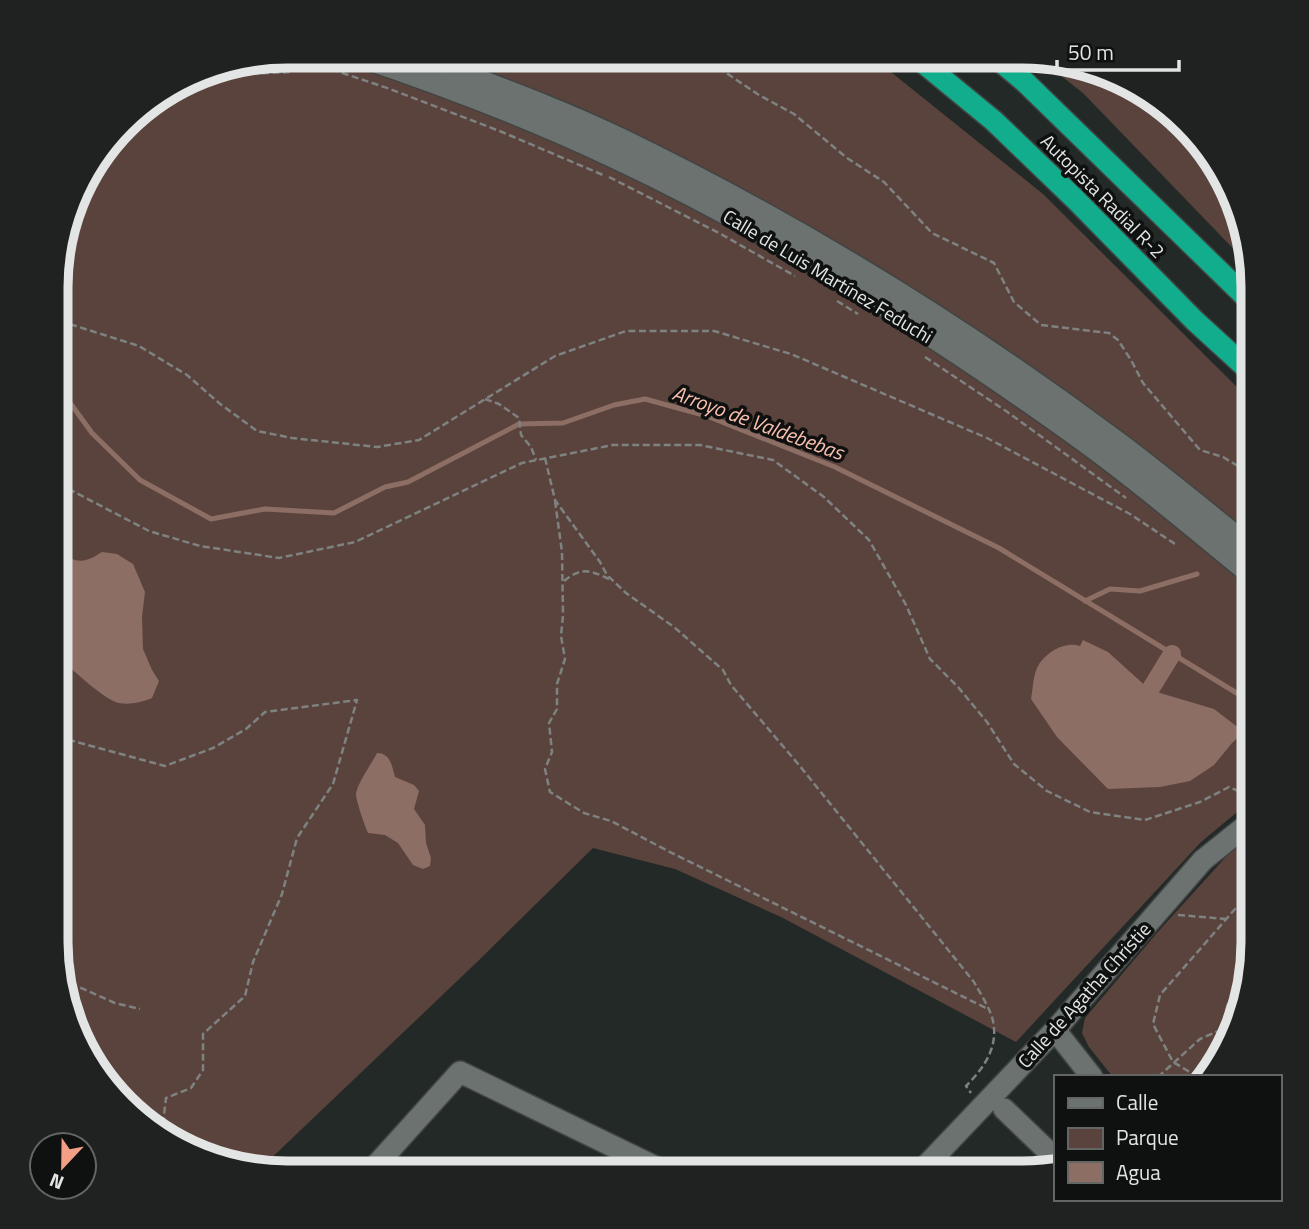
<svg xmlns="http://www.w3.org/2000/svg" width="1309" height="1229" font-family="'Titillium Web',sans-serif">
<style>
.green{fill:#5a433c}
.water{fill:#8d6e65}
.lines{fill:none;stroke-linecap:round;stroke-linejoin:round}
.stream{stroke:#8d6e65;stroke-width:5}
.canal{stroke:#8d6e65;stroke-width:18}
.minor-casing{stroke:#404443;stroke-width:24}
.highway-casing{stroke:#404443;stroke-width:24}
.path{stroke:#7e8281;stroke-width:2.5;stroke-dasharray:7 3.5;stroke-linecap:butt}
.minor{stroke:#6c7270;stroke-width:21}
.highway{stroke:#12ad8d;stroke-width:21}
.labels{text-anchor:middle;stroke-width:7;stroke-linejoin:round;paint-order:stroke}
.street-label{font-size:19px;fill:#e2e5e4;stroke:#0e1110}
.water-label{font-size:21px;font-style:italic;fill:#f9bfae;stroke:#0e1110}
.rim{fill:none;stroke:#e2e5e4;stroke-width:9}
</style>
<rect width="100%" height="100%" fill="#232927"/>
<!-- green -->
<g class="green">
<path d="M287 56H871L1043 194 1253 403V799L1201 842 1016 1042 781 917 675 869 593 848 476 963 262 1167 185 1149 113 1094 73 1030 56 957 60 242 87 172 135 113 212 68Z"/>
<path d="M1037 57 1125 80 1196 135 1236 199 1251 267 1083 93Z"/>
<path d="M1253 833V943L1229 1044 1204 1077H1113L1089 1047 1082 1033 1085 1018 1156 934 1233 849Z"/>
</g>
<!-- water -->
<g class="water">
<path d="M102 552 117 554 133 564 145 592 142 617 143 649 152 670 159 681 152 698C142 702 130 705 119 703 105 700 75 672 64 662L58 661 59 553C78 563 83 564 102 552Z"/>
<path d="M1083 640 1108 652 1150 690 1214 709 1244 732 1232 743 1214 765 1190 781 1160 787 1108 789 1057 737 1031 699C1033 689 1033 675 1038 666 1046 652 1065 641 1080 646Z"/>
<path d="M377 753C391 753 392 767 395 777L414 785 419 791 414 809 425 825 426 843 431 858 430 866 423 869 413 865 398 843 385 835 368 833C365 826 356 801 356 794 357 784 372 763 377 753Z"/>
</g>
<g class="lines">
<!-- stream -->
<g class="stream">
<path d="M60 389 92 433 140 480 211 519 265 509 334 513 385 487 408 482 519 424 563 423 614 405 645 399 707 416 835 467 999 548 1253 703"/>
<path d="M1085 601 1110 589 1140 591 1197 574"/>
</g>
<!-- canal -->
<path class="canal" d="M1150 690 1172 654"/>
<defs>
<g id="minor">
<path d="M358 56C444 85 531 118 613 157 744 218 868 293 988 374 1029 402 1070 430 1109 460 1158 497 1205 537 1253 576"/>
<path d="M417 56C486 83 557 108 623 140 798 225 964 327 1120 444 1165 478 1209 514 1253 550"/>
<path d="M1055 1030 1092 1077"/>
<path d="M1004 1109 1055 1158"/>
<path d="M369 1173 460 1072 668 1173"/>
<path d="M919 1173 1055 1030 1203 860 1253 820"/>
</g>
<g id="highway">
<path d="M915 56 994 121 1076 200 1195 321 1253 374"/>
<path d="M994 56 1025 82 1252 303"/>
</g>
</defs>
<!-- minor casing -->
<use href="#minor" class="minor-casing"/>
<!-- highway casing -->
<use href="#highway" class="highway-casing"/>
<!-- path -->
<g class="path">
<path d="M292 56 390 89 502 132 603 175"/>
<path d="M319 56 342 64"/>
<path d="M701 56 759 95 794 114 847 158 884 182 932 233 994 263 1014 302 1041 325 1109 333 1118 340 1131 360 1143 383 1200 450 1223 457 1253 475"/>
<path d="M199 76 292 72 307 61"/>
<path d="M1160 107 1213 162"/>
<path d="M609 177 719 233 795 276"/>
<path d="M837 301 858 314"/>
<path d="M60 321 139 346 187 375 219 403 257 431 292 438 377 447 419 440 555 356 626 331H714L791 354 987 438 1130 514 1175 544"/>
<path d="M925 357 1006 411 1126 498"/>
<path d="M485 399 499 404 519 418 521 435 531 447 536 460"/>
<path d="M545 458 555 500 600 562 607 575 626 593 674 627 723 670 731 685 799 765 974 982C980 993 988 1005 992 1017 1000 1045 985 1067 966 1086L971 1093"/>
<path d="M59 484 149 531 200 546 279 558 355 542 522 463 613 445H700L773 460 824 497 869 540 906 605 930 659 958 687 987 722 1014 764 1047 791 1090 812 1145 820 1200 802 1229 787 1253 797"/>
<path d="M555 501 562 552 563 615 561 636 565 659 557 684V709L549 723 552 752 545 769 550 792 584 813 611 821 668 851 988 1009"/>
<path d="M564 581C581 567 590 570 609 579"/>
<path d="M1243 592 1253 601"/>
<path d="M58 737 165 766 213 748 246 729 265 712 357 700 333 784 297 838 282 894 253 962 245 996 203 1034V1070L191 1088 166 1098 162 1132"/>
<path d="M1178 915 1227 919"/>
<path d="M61 979 115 1003 140 1009"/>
<path d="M1233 1030C1221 1014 1226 998 1242 988"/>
<path d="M1158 1077 1200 1039 1230 1026"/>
<path d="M1198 1077 1173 1062 1153 1024 1160 995 1235 909 1253 899"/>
</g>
<!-- minor -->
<use href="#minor" class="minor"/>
<!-- highway -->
<use href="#highway" class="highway"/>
</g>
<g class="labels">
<!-- street labels -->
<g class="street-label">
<text transform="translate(1103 196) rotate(45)" y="7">Autopista Radial R-2</text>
<text transform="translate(828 276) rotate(31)" y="7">Calle de Luis Martínez Feduchi</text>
<text transform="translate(1084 995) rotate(-48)" y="7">Calle de Agatha Christie</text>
</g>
<!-- water labels -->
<g class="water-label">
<text transform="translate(758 423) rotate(20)" y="7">Arroyo de Valdebebas</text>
</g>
</g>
<!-- crop -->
<path d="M0 0H1309V1229H0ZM287 68H1022A219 219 0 0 1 1241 287V942A219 219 0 0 1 1022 1161H287A219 219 0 0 1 68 942V287A219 219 0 0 1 287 68Z" fill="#1f2221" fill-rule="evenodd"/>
<path class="rim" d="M287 68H1022A219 219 0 0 1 1241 287V942A219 219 0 0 1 1022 1161H287A219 219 0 0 1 68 942V287A219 219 0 0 1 287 68Z"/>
<!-- legend -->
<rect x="1054" y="1075" width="228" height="126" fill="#0e1110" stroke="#636665" stroke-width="2"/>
<rect x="1068" y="1098" width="35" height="10" fill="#6c7270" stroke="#636665" stroke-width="2"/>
<text x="1116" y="1110" font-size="21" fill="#e2e5e4">Calle</text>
<rect x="1068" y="1128" width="35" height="21" fill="#5a433c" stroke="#636665" stroke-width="2"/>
<text x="1116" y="1145" font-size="21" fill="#e2e5e4">Parque</text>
<rect x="1068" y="1162" width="35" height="21" fill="#8d6e65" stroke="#636665" stroke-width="2"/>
<text x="1116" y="1180" font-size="21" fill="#e2e5e4">Agua</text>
<!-- north arrow -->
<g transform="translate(63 1166) rotate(202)"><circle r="33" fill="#0e1110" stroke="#636665" stroke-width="2"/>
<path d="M0-5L12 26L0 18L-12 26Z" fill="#f39f85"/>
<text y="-10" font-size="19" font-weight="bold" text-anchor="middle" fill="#e2e5e4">N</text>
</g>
<!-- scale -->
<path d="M1057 60v10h122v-10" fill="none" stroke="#e2e5e4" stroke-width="3.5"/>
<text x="1068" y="60" font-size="21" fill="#e2e5e4" stroke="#0e1110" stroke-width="5" paint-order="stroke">50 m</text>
</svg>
